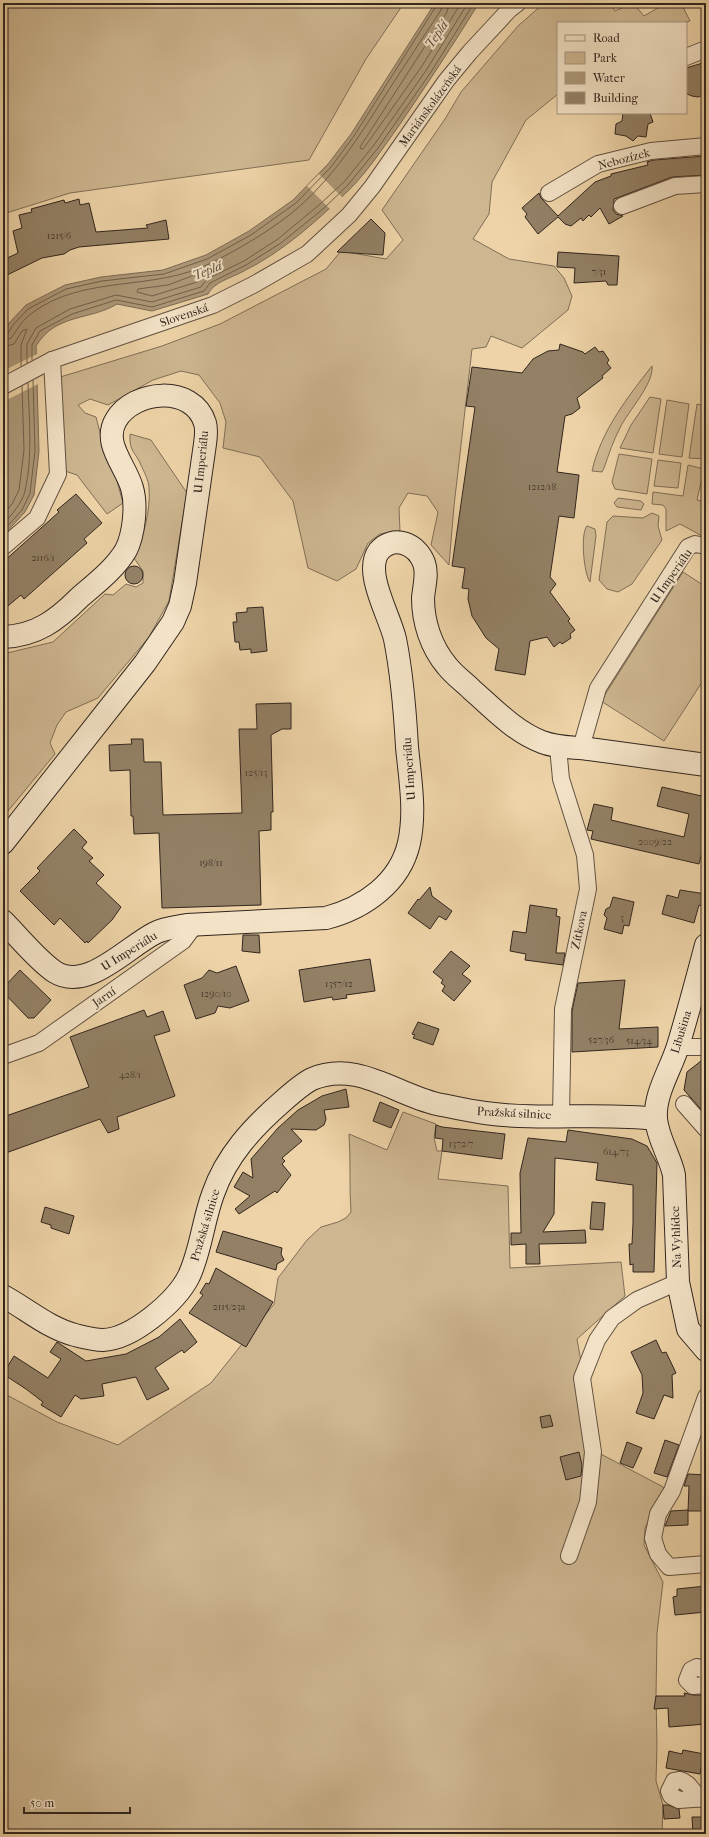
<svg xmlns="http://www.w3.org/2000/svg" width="709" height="1837" font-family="'IM FELL French Canon',serif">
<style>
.green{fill:#cdb690;stroke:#806e57}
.water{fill:#ad9878;stroke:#7c6a54}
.pier{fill:#edd3a7}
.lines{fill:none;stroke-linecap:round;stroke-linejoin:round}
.shore{stroke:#705f4b;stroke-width:1}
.building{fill:#938065;stroke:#32261e}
.street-casing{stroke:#615140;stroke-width:18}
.secondary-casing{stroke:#32261e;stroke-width:24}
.street{stroke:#f3e2c6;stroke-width:16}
.secondary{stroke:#f3e2c6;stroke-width:22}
.labels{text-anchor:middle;stroke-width:4;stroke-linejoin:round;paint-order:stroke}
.number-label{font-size:10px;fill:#4a3c30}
.street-label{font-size:12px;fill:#32261e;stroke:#f3e2c6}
.water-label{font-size:13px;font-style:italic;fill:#574839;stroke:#f3e2c6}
</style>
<rect width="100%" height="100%" fill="#edd3a7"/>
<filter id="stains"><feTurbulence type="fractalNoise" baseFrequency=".005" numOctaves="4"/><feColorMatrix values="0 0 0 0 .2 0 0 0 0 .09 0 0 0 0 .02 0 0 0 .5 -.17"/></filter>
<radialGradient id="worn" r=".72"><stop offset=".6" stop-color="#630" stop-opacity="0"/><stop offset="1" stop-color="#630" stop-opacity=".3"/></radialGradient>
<!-- green -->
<g class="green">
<path d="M3 3H404L366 59 309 160 70 193 3 214Z"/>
<path d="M544 3H576L578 5 582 3H610L615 11 633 3 644 16 666 3H681L690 21 682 23H558V94L526 120 492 182 489 214 473 239 509 259 554 266 564 278 572 296 568 310 522 348 491 336 486 347 472 349 454 506 449 565 431 545 438 512 427 496 408 493 399 508 400 531 380 534 368 543 356 569 337 581 308 568 293 501 260 457 223 448 226 422 220 403 199 375 181 371 153 380 108 405 90 399 78 405 85 413 96 417 104 448 113 466 123 503 107 514 77 475 62 470 57 378 162 346 220 324 326 269 341 251 386 259 403 240 382 210 445 119 461 92 518 26Z"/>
<path d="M652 366C654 384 628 411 620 428 613 441 609 454 604 468L602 472 592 471C601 431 627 398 652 366Z"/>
<path d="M650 397 661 399 653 453 620 448 631 425Z"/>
<path d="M667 400 689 404 682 457 659 454Z"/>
<path d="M697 404 706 406V459L689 458Z"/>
<path d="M130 434 151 440 187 493 169 601 149 637 98 698 66 712 57 725 50 743 55 754 3 817V654L53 642 105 594 113 595 126 584 136 587 143 583V571L134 558C143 538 151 510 149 488 149 481 144 472 141 465 135 451 129 452 130 434Z"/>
<path d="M619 454 652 459 647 494 615 489 612 482Z"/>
<path d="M658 460 681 463 678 488 654 486Z"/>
<path d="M688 465 704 469 697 500 706 502V538L680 524 666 531V509L663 505 652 504 653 492 683 496Z"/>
<path d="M618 498 641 501 644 504 641 510 617 507 614 503Z"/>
<path d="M652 513 659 516 658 526 662 540 632 584 618 592 607 589 599 580 607 522 613 516 643 518Z"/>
<path d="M587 526 595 529 596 536 590 582C584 574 580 534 587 526Z"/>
<path d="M683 572 706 587V676L664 741 601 701Z"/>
<path d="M403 1112 436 1124 434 1138 437 1151H442L438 1179 508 1186 510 1268 621 1262 625 1296 577 1339 597 1452 665 1488 645 1528 644 1545 663 1582 657 1633 656 1696 657 1744 656 1781 663 1805 662 1834H3V1393L57 1422 118 1445 211 1383 274 1304 278 1278 307 1240 321 1227 338 1222 346 1218 351 1212C349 1186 351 1161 349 1134L387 1150Z"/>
</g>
<!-- water -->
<path class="water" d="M435 3H479C453 45 426 86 398 127 383 148 368 171 350 189 318 220 283 252 242 272 231 278 214 282 208 294L152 311 117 304C89 321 56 313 36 346L39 451 34 495 25 512 3 536V336L9 323 26 305 65 285 101 277 163 270 206 255 249 231 293 200 328 164 351 134Z"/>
<!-- pier -->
<g class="pier">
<path d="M319 174 343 198 331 210 307 186Z"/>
<path d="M37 354 38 384 3 402V371Z"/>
</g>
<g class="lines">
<!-- shore -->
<g class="shore">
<path d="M449 3 447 12 360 147 361 149H363L369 141 422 66 461 3"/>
<path d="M198 274 201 276 197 282 152 296 137 292 138 289 168 285Z"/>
<path d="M3 336 7 335 13 325 28 309 66 289 102 281 164 274 207 259 251 235 296 203 331 167 354 136 438 3"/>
<path d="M3 341 11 338C18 329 22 320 32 313 84 274 154 292 211 263 241 248 275 228 300 206 337 173 362 132 388 91 406 64 423 37 441 10L443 3"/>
<path d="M3 347 14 344 22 331 27 329 21 345V366"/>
<path d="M32 360V345L40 331 72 314 116 300 152 307 204 291 210 283 246 265 281 243 323 209 348 185 378 148 431 72 474 3"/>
<path d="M27 363V344L36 328 70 309 116 295 152 302 201 287 207 279 244 261 278 239 319 205 345 181 374 145 427 69 468 3"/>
<path d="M3 515 12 504 19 490 24 450 22 386"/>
<path d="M3 524C12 515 22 503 25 491 33 456 29 418 28 383"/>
<path d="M3 531 22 510 30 493 35 451 33 380"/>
</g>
</g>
<!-- building -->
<g class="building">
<path d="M706 62V94L698 97 692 96 687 94 686 90V68Z"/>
<path d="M623 113H650L653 122 648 124 646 137 638 136 633 141 626 136 615 134 616 124 622 121Z"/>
<path d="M706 156V175L672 177 614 199 613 210 616 214 623 216 609 224 600 208 591 217 589 215 583 221 581 218 571 226 565 224 558 217 538 234 525 217 527 214 522 208 539 193 541 198 558 216 595 182 611 176V174L648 165 647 162 654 160Z"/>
<path d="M79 199 80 205 89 203 96 232 148 228 146 225 166 220 169 239 79 247 70 250 64 254 42 258 3 277V260L18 253 13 231 22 228 19 215 32 212 31 209 64 200 65 203Z"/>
<path d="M371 219 385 233 383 255 337 252Z"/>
<path d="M558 252 619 256 617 285H608L606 281 574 283 575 268 557 267Z"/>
<path d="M560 344 583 352 585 354 595 347 599 352 603 351 609 360 607 363 611 368 602 376 603 378 577 398 580 408 572 414 565 416 557 472 579 475 574 518 559 516 550 577 556 584 550 592 570 619 568 621 575 630 570 634 571 638 562 644 560 642 554 647 547 637 530 641 525 675 495 670 499 649 486 638 472 616 468 599 469 589 462 588 465 568 452 566 475 407 466 406 472 367 522 373 533 359 548 351 559 350Z"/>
<path d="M76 494 102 523 84 539 87 543 24 599 21 595 3 610V562L59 512 57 510Z"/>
<circle cx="134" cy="575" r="9"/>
<path d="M263 607 267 651 251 653V649L240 650 239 642H235L233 622H237L236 613 247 612V608Z"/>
<path d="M291 703V729H282L271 735 273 812H271V830L259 831 261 905 162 908 159 833 134 834 133 816H131L130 770 110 771 109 745 132 744 131 739H143L144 762H161L163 815 242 813 239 729H257L256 704Z"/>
<path d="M662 787 706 797V835L699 864 591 839 593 831 587 830 594 804 613 808 611 820 684 837 689 814 657 806Z"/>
<path d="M74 829 87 842 82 848 93 858 89 861 104 875 96 883 121 907 112 920 88 943 87 941 85 943 60 918 54 925 20 891 40 871 37 868Z"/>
<path d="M430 887 432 896 452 911 446 920 439 916 430 929 408 913 418 899 419 900Z"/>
<path d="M680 890 706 894 702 906 699 905 694 923 662 914 667 895 678 898Z"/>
<path d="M613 897 634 902 629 926 624 925 622 934 604 929 607 918 604 915 606 909 610 907Z"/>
<path d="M530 905 557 909 556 916 560 917 556 953H565L563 965 525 960 526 954 510 951 513 931 526 933Z"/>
<path d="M243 935H259L260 953 242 951Z"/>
<path d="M451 951 470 966 462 974 471 981 454 1001 442 991 445 986 441 983 443 980 433 972Z"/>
<path d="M370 959 375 991 346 995 347 998 333 1000 332 997 304 1002 299 970Z"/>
<path d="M236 966 249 1001 230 1008 218 1006 215 1013 196 1019 184 985 202 978 209 970 217 973Z"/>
<path d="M20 970 51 1000 34 1018H28L3 992V988Z"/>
<path d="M625 980 619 1029 658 1027V1047L572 1052V1011L578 983Z"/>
<path d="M144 1010 147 1017 163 1011 170 1031 154 1036 175 1096 117 1117 119 1129 108 1133 100 1119 3 1154V1117L89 1087 70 1037Z"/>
<path d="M418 1022 439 1029 433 1045 413 1038 415 1035 412 1034Z"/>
<path d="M706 1057V1115L684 1090 687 1072Z"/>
<path d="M346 1089 349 1107 324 1110 326 1119 324 1125 316 1130 291 1129 302 1141 282 1158 285 1161 282 1164 291 1175 277 1193 275 1191 239 1214 235 1209 250 1196 234 1187 243 1172 253 1178 251 1159 278 1128 298 1110 322 1096Z"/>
<path d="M380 1102 399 1110 391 1128 373 1121Z"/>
<path d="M436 1125 442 1127 505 1134 502 1159 442 1151 443 1139 435 1138Z"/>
<path d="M568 1130 632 1139 647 1146 657 1163 654 1272H633V1264L630 1265 629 1244H632L633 1223V1185L596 1180 598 1163 555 1158 554 1214 543 1232 585 1230 586 1243 539 1244 540 1264H526V1244L511 1245V1233H521L520 1173 528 1138 566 1142Z"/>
<path d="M592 1202 605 1203 603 1230 590 1229Z"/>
<path d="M45 1207 74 1216 69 1234 51 1228V1225L41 1222Z"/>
<path d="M223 1231 282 1248 281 1254 284 1260 277 1264 276 1270 216 1252Z"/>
<path d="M216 1268 273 1302 246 1347 189 1313 203 1295 200 1293 206 1283 209 1284Z"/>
<path d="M180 1319 197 1342 184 1353 182 1350 155 1368 169 1389 147 1400 136 1377 102 1384 104 1396 81 1399 75 1395 61 1417 41 1405 43 1402 26 1389 3 1374 14 1356 48 1378 61 1359 50 1352 57 1342 86 1361 126 1354 159 1337Z"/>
<path d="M656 1340 662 1353 666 1352 676 1373 672 1375 673 1398 664 1395 654 1419 636 1413 643 1393 642 1375 631 1352Z"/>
<path d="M550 1415 553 1426 542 1428 540 1417Z"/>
<path d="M665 1440 679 1445 667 1477 654 1473Z"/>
<path d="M627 1442 642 1448 633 1468 620 1463Z"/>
<path d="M579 1452 582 1465 581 1476 566 1480 560 1457Z"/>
<path d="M688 1474 706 1475V1487H703L704 1511H688L689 1486H684Z"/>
<path d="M688 1510V1525L665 1526 671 1511Z"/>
<path d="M706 1586V1612L675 1615 673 1597 677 1596V1589Z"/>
<path d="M684 1693 693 1695H706V1724L669 1727 668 1708 654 1709 656 1696H685Z"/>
<path d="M683 1750 704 1754 700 1774 666 1768 669 1751 682 1754Z"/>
<path d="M663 1805H668L679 1809 680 1818 664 1819Z"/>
<path d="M692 1817H706V1834H693Z"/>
</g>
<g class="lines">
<defs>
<g id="street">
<path d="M686 57 706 49"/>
<path d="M549 193 598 164 651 151 706 146"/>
<path d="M622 206 675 186 706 184"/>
<path d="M3 386 52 360 213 305 253 285 307 254 349 215 372 187 446 81 470 52 509 10 518 3"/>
<path d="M3 547 37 518 58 474 52 360"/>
<path d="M558 747 561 779 585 855 588 889 563 1009 561 1116"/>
<path d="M581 748 598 688 688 547 695 544 706 546"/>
<path d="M678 1047H706"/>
<path d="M3 1056 39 1043 183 941 195 925"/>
<path d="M684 1104 706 1129"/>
<path d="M706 1397 672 1491 658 1514 653 1538 658 1554 669 1567 706 1564"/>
<path d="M569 1556 588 1502 593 1452 582 1378 597 1340 612 1318 637 1300 678 1282"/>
<path d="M706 1671 697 1667 691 1670 687 1680 693 1686 706 1685"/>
<path d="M702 1799C691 1792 691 1783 680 1780L674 1781 669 1791 671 1796 679 1800 706 1798"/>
</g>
<g id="secondary">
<path d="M3 637C36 636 57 620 79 598 95 584 115 569 126 550 134 534 137 505 132 488 126 466 102 443 116 420 133 390 193 384 205 423 207 430 206 437 205 444L185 583 180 606 173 622 145 663 3 843"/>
<path d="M3 921C18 936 38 961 55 972 87 992 127 947 155 933 164 928 177 927 187 925L326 918C364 908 400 883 409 843 416 812 410 778 407 747 405 711 402 674 395 639 390 616 363 572 379 551 394 534 417 544 424 563 428 574 424 586 423 598 423 622 431 647 447 666 454 675 464 682 472 690 494 709 515 732 542 742 557 748 573 747 589 749 628 754 667 760 706 765"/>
<path d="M706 945C697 979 688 1013 678 1046 671 1069 654 1094 656 1119 658 1139 670 1156 674 1175L678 1282 688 1329 706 1350"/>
<path d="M3 1296C27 1309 48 1328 75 1335 83 1337 94 1340 103 1340 132 1339 176 1302 189 1276 201 1250 203 1221 213 1194 226 1156 253 1127 283 1101 292 1093 302 1084 312 1079 356 1060 395 1094 437 1104 452 1107 469 1111 485 1113 542 1121 599 1112 656 1119"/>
</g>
</defs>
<!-- street casing -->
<use href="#street" class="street-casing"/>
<!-- secondary casing -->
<use href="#secondary" class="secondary-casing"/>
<!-- street -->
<use href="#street" class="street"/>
<!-- secondary -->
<use href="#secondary" class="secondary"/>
</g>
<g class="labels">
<!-- number labels -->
<g class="number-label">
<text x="59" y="239">1215/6</text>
<text x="599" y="275">7/31</text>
<text x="542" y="490">1212/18</text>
<text x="43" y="561">2116/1</text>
<text x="256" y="776">125/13</text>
<text x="655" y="845">2009/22</text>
<text x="211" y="866">198/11</text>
<text x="622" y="921">3</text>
<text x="339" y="987">1357/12</text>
<text x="216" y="997">1290/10</text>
<text x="601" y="1043">527/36</text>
<text x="639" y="1044">514/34</text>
<text x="130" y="1078">428/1</text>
<text x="461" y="1147">1372/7</text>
<text x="616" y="1155">614/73</text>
<text x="229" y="1310">2115/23a</text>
</g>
<!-- street labels -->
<g class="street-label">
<text transform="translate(430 106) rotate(-54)" y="4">Mariánskolázeňská</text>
<text transform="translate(624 159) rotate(-15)" y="4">Nebozízek</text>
<text transform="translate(184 315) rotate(-19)" y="4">Slovenská</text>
<text transform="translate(201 462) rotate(-84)" y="4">U Imperiálu</text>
<text transform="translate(671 576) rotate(-55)" y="4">U Imperiálu</text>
<text transform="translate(409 769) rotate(-94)" y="4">U Imperiálu</text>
<text transform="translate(579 930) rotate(-78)" y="4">Zítkova</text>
<text transform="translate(129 951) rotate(-32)" y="4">U Imperiálu</text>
<text transform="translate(104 997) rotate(-35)" y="4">Jarní</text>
<text transform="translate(681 1032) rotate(-73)" y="4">Libušina</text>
<text transform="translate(514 1113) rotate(3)" y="4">Pražská silnice</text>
<text transform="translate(205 1225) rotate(-73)" y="4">Pražská silnice</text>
<text transform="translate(676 1237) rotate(-92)" y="4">Na Vyhlídce</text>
</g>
<!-- water labels -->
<g class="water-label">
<text transform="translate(436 34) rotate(-56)" y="5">Teplá</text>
<text transform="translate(207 270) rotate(-22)" y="5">Teplá</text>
</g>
</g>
<!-- margin -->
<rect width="709" height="1837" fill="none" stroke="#edd3a7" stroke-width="16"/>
<rect x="4" y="4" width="701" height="1829" fill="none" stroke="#32261e" stroke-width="2"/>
<rect x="8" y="8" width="693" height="1821" fill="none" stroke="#32261e"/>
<!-- legend -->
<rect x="557" y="22" width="130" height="92" fill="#f3e2c6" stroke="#a69783"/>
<rect x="565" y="35" width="20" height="6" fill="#f3e2c6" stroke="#a69783"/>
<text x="593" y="42" font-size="12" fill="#32261e">Road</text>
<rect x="565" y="52" width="20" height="12" fill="#cdb690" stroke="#a69783"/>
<text x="593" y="62" font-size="12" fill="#32261e">Park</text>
<rect x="565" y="72" width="20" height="12" fill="#ad9878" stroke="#a69783"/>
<text x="593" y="82" font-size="12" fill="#32261e">Water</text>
<rect x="565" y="92" width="20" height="12" fill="#938065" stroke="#a69783"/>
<text x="593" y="102" font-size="12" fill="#32261e">Building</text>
<!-- scale -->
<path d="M24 1807v6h106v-6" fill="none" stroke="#32261e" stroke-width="2"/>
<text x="30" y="1807" font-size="12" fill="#32261e" stroke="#f3e2c6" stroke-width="3" paint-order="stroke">50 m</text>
<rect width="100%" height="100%" filter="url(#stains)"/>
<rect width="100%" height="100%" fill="url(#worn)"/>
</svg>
